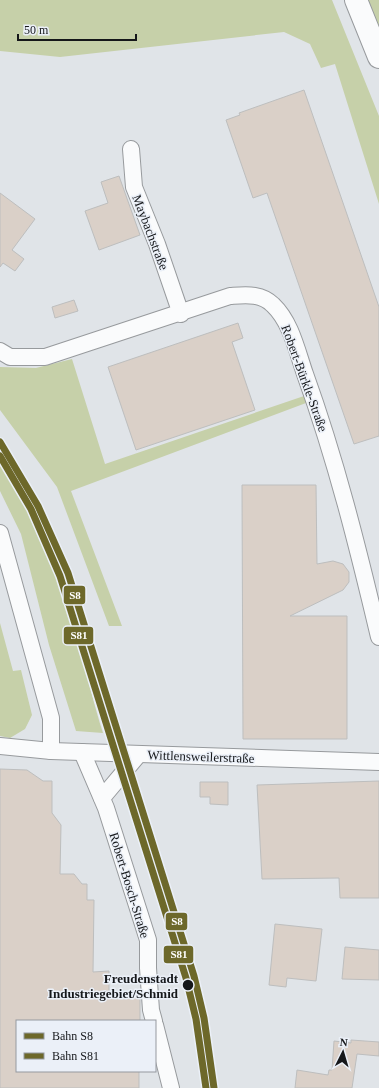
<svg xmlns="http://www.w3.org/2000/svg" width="379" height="1088" font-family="'Times New Roman',serif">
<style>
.green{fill:#c6d0a9}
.building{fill:#dad0c8;stroke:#bdbebe}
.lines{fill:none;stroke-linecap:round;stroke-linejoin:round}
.minor-casing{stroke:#979a9d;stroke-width:18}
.primary-casing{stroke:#979a9d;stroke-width:24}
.minor{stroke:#fafbfc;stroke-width:16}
.primary{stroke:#fafbfc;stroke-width:22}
.rail-1-casing{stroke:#ebf0f8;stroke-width:10}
.rail-2-casing{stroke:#ebf0f8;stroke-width:10}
.rail-1{stroke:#6d682a;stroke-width:7}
.rail-2{stroke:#6d682a;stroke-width:7}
.stop-dot{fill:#15171a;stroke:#ebf0f8;stroke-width:1.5}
.labels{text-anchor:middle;stroke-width:3;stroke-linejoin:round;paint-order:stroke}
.street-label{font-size:13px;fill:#15171a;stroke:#ebf0f8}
.stop-label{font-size:13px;font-weight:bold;fill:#15171a;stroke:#ebf0f8;text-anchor:end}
.line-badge{stroke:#ebf0f8;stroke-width:1.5}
.badge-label{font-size:11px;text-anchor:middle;font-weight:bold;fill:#fff}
</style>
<rect width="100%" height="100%" fill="#e0e4e8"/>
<!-- green -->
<g class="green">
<path d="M0 0H332L379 116V204L335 64 321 68 310 44 284 32 60 57 0 51Z"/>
<path d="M362 0H379V43Z"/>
<path d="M72 359 105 464 304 396 306 403 71 491 122 626H109L57 487 0 410V367L36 368Z"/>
<path d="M0 464C22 497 41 532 56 569 77 621 86 680 103 733L76 731 49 645 21 534 0 491Z"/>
<path d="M0 623 13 671 21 670 32 715 25 729 10 738 0 736Z"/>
</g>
<!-- building -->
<g class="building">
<path d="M304 90 379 307V436L354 444 267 193 253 198 226 120 240 115 239 113Z"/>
<path d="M119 176 140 235 99 250 85 211 108 203 101 182Z"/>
<path d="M0 193 35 219 12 250 24 259 15 271 3 263 0 267Z"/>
<path d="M74 300 78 311 55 318 52 307Z"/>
<path d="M238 323 243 338 232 342 255 410 136 450 108 367Z"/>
<path d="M242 485H316L317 564 333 561 343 564 349 572V582L343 590 290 616H347V739H243Z"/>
<path d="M0 769 27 770 43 781H52V813L61 825 60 874H74L82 884H87V900H94L93 972 109 971V993H140V1021H17V1071H139V1088H0Z"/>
<path d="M379 781V898H340L339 878 262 879 257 785Z"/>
<path d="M200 782H228V805L210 804V797H200Z"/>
<path d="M275 924 322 929 316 981 287 978 286 987 269 985Z"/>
<path d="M345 947 379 950V980L342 979Z"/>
<path d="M351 1040 379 1042V1056L357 1054 352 1088H295L297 1070 328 1075 329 1070H332L334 1041 351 1043Z"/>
</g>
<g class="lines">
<defs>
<g id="minor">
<path d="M131 149 134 187 157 244 181 314"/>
<path d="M0 351 10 357H45L230 296C246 295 261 293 273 305 291 322 297 351 305 374 336 460 358 548 379 637"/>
<path d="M0 533 51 718V751"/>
<path d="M0 746 51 751 379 762"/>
<path d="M82 752 106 808 148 940V968L151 1010 154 1021"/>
<path d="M102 798 139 754"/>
<path d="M155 1025 171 1088"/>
</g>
<path id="primary" d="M356 0 379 57"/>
</defs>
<!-- minor casing -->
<use href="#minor" class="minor-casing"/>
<!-- primary casing -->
<use href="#primary" class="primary-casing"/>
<!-- minor -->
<use href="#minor" class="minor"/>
<!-- primary -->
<use href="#primary" class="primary"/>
<defs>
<path id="rail-1" d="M0 442 38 506 68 573 194 976 204 1018 214 1088"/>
<path id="rail-2" d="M0 456 31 509 60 576 186 978 196 1019 206 1088"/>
</defs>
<!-- rail-1 casing -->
<use href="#rail-1" class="rail-1-casing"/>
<!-- rail-2 casing -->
<use href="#rail-2" class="rail-2-casing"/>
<!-- rail-1 -->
<use href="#rail-1" class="rail-1"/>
<!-- rail-2 -->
<use href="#rail-2" class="rail-2"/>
</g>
<!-- markers -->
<circle class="stop-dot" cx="188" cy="985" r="6"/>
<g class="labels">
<!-- street labels -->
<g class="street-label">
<text transform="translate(151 232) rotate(69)" y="5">Maybachstraße</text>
<text transform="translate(305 378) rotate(70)" y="5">Robert-Bürkle-Straße</text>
<text transform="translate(201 756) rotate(2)" y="5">Wittlensweilerstraße</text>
<text transform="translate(130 885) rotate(73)" y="5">Robert-Bosch-Straße</text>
</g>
<!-- stop labels -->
<g class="stop-label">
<text x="178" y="983">Freudenstadt<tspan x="178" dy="15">Industriegebiet/Schmid</tspan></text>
</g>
</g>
<g class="line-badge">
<rect x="63" y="585" width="23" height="20" rx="4" fill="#6d682a"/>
<rect x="63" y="626" width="31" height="19" rx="4" fill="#6d682a"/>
<rect x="165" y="912" width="23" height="19" rx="4" fill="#6d682a"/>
<rect x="163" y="945" width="31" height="19" rx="4" fill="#6d682a"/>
</g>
<g class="badge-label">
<text x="75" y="599">S8</text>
<text x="79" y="639">S81</text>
<text x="177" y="925">S8</text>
<text x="179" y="958">S81</text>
</g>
<!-- legend -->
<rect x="16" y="1020" width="140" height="52" fill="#ebf0f8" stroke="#95999f"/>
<rect x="24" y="1033" width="20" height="6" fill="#6d682a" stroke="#95999f"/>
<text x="52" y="1040" font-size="12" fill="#15171a">Bahn S8</text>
<rect x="24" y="1053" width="20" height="6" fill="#6d682a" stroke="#95999f"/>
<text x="52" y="1060" font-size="12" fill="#15171a">Bahn S81</text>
<!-- north arrow -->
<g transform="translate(343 1052) rotate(5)" stroke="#ebf0f8" stroke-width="3" paint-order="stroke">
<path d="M0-3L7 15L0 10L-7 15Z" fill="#15171a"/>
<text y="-6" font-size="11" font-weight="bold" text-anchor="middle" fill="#15171a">N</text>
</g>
<!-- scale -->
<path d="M18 34v6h118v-6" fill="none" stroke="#15171a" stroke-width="2"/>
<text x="24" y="34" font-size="12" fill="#15171a" stroke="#ebf0f8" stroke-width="3" paint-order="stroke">50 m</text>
</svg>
